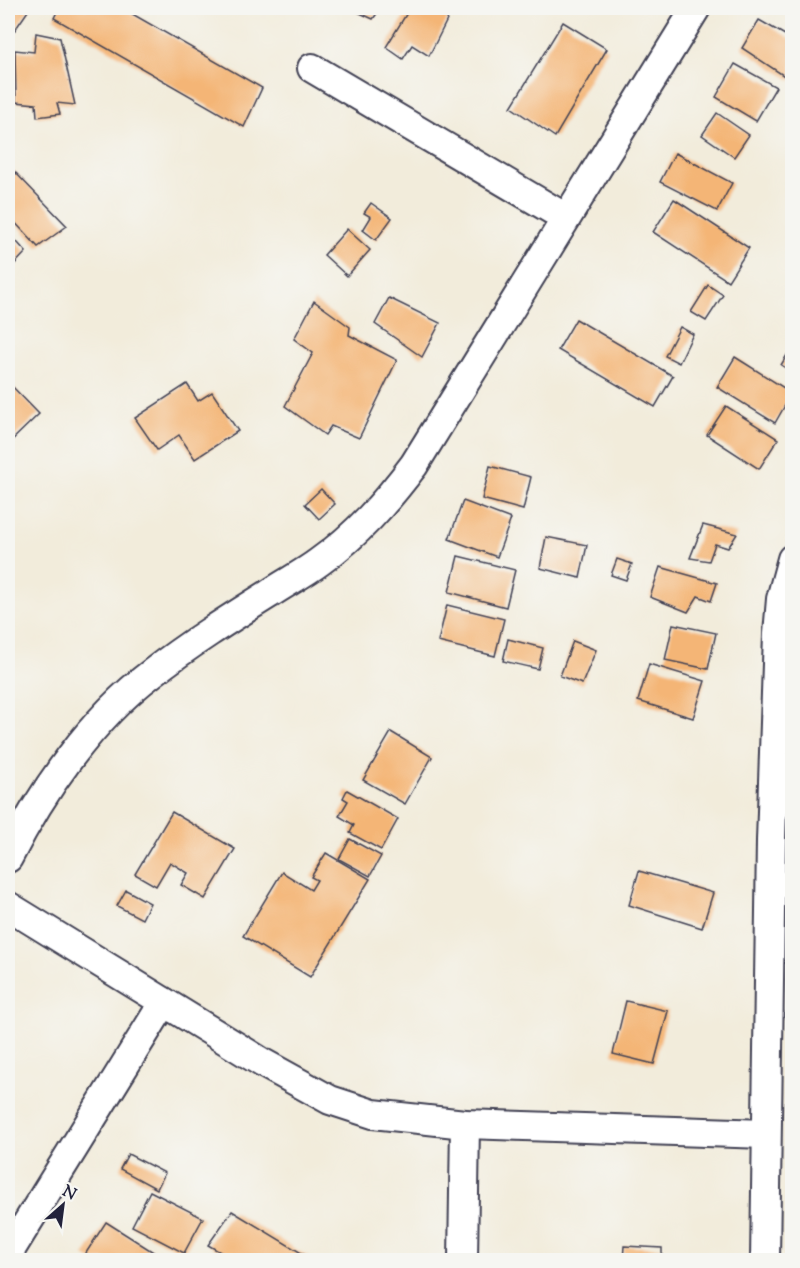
<svg xmlns="http://www.w3.org/2000/svg" width="800" height="1268" font-family="'Sorts Mill Goudy',serif">
<style>
.building{fill:#f4b576}
.lines{fill:none;stroke-linecap:round;stroke-linejoin:round}
.minor-casing{stroke:#414053;stroke-width:32}
.minor{stroke:#fff;stroke-width:28}
</style>
<rect width="100%" height="100%" fill="#f6f6f2"/>
<filter id="ink" filterUnits="userSpaceOnUse"><feTurbulence type="fractalNoise" baseFrequency=".0167" numOctaves="2"/><feDisplacementMap in="SourceGraphic" scale="12" xChannelSelector="R" yChannelSelector="G"/><feConvolveMatrix kernelMatrix="1 2 1 2 8 2 1 2 1" color-interpolation-filters="sRGB"/></filter>
<filter id="wash" filterUnits="userSpaceOnUse"><feTurbulence type="fractalNoise" baseFrequency=".008" numOctaves="4" result="noise"/><feDisplacementMap in="SourceGraphic" scale="24" xChannelSelector="R" yChannelSelector="G"/><feGaussianBlur stdDeviation="1.35" result="paint"/><feColorMatrix in="noise" values="0 0 0 0 0 0 0 0 0 0 0 0 0 0 0 0 0 1.4 0 .05"/><feComposite in="paint" operator="in"/></filter>
<g filter="url(#wash)">
<rect width="100%" height="100%" fill="#f2ecdb"/>
<g id="blocks">
<!-- building -->
<g class="building">
<path d="M8 8H30L8 40Z"/>
<path d="M59 8H122L262 88 244 127 54 18Z"/>
<path d="M349 8H381L373 19Z"/>
<path d="M410 8H453L429 56 412 45 403 59 386 47Z"/>
<path d="M759 20 792 39V81L742 48Z"/>
<path d="M563 22 607 49 555 137 511 107Z"/>
<path d="M36 33 60 38 75 105 57 103 60 114 37 117 36 104 16 102 15 50 34 52Z"/>
<path d="M735 64 776 87 756 121 716 97Z"/>
<path d="M717 113 749 135 734 157 702 135Z"/>
<path d="M675 153 732 183 717 211 660 182Z"/>
<path d="M13 170 67 226 38 247 8 215V174Z"/>
<path d="M674 199 749 248 728 281 653 232Z"/>
<path d="M371 203 392 218 376 240 363 230 371 217 364 213Z"/>
<path d="M347 229 370 250 347 276 324 255Z"/>
<path d="M8 232 26 252 8 271Z"/>
<path d="M708 285 723 295 706 321 691 312Z"/>
<path d="M389 298 440 323 422 357 375 324Z"/>
<path d="M314 301 350 327 349 335 397 360 359 438 331 426 325 435 285 406 313 353 294 339Z"/>
<path d="M576 319 673 376 655 407 558 350Z"/>
<path d="M680 327 693 334 679 363 665 356Z"/>
<path d="M792 347V372L781 365Z"/>
<path d="M735 357 792 393 775 423 717 387Z"/>
<path d="M8 382 39 414 8 444Z"/>
<path d="M187 384 198 401 212 392 238 431 195 459 179 435 157 450 135 418Z"/>
<path d="M726 406 778 439 759 469 707 435Z"/>
<path d="M490 466 531 477 523 510 482 499Z"/>
<path d="M321 489 335 504 319 519 305 504Z"/>
<path d="M463 501 511 519 497 557 449 539Z"/>
<path d="M703 525 737 534 728 548 715 544 709 561 690 558Z"/>
<path d="M546 537 587 545 580 578 540 568Z"/>
<path d="M458 556 515 570 506 607 449 592Z"/>
<path d="M617 559 632 564 626 580 611 575Z"/>
<path d="M660 567 717 583 711 601 698 596 688 612 650 597Z"/>
<path d="M447 605 504 619 495 656 438 642Z"/>
<path d="M673 624 716 633 708 669 665 660Z"/>
<path d="M508 639 543 648 538 669 503 661Z"/>
<path d="M573 641 596 650 582 684 560 676Z"/>
<path d="M649 664 705 681 693 718 638 701Z"/>
<path d="M391 732 432 757 405 804 363 780Z"/>
<path d="M347 790 398 819 381 850 350 833 354 825 339 816 348 801 343 798Z"/>
<path d="M172 812 235 849 205 899 181 885 188 873 170 862 156 886 135 874Z"/>
<path d="M350 839 381 856 370 876 339 859Z"/>
<path d="M326 853 370 879 310 977 243 936 282 872 311 890 317 880 311 877Z"/>
<path d="M639 871 713 893 702 928 629 905Z"/>
<path d="M126 890 150 903 142 919 117 906Z"/>
<path d="M626 1001 668 1011 654 1064 613 1054Z"/>
<path d="M128 1154 165 1173 157 1189 120 1169Z"/>
<path d="M150 1191 203 1218 184 1253 132 1226Z"/>
<path d="M232 1211 313 1260H234L208 1245Z"/>
<path d="M106 1222 166 1260H92L84 1256Z"/>
<path d="M624 1246 662 1248V1260H623Z"/>
</g>
</g>
</g>
<g filter="url(#ink)">
<use href="#blocks" fill-opacity="0" stroke="#414053" stroke-width="1.5"/>
<g class="lines">
<defs>
<g id="minor">
<path d="M312 68 566 218"/>
<path d="M8 858C42 791 91 719 152 673 189 644 229 619 269 594 285 583 303 574 319 562 357 535 386 502 414 465L696 8"/>
<path d="M8 906 263 1063 330 1100 373 1114 465 1124 766 1134"/>
<path d="M8 1254 164 1002"/>
<path d="M463 1260 465 1124"/>
<path d="M765 1260 771 841 778 634 781 599 792 559"/>
</g>
</defs>
<!-- minor casing -->
<use href="#minor" class="minor-casing"/>
<!-- minor -->
<use href="#minor" class="minor"/>
</g>
</g>
<!-- margin -->
<rect width="800" height="1268" fill="none" stroke="#f6f6f2" stroke-width="30"/>
<!-- north arrow -->
<g transform="translate(63 1205) rotate(28)" stroke="#f6f6f2" stroke-width="4.5" paint-order="stroke">
<path d="M0-4.5L10 22L0 15L-10 22Z" fill="#22223b"/>
<text y="-9" font-size="16" font-weight="bold" text-anchor="middle" fill="#22223b">N</text>
</g>
</svg>
